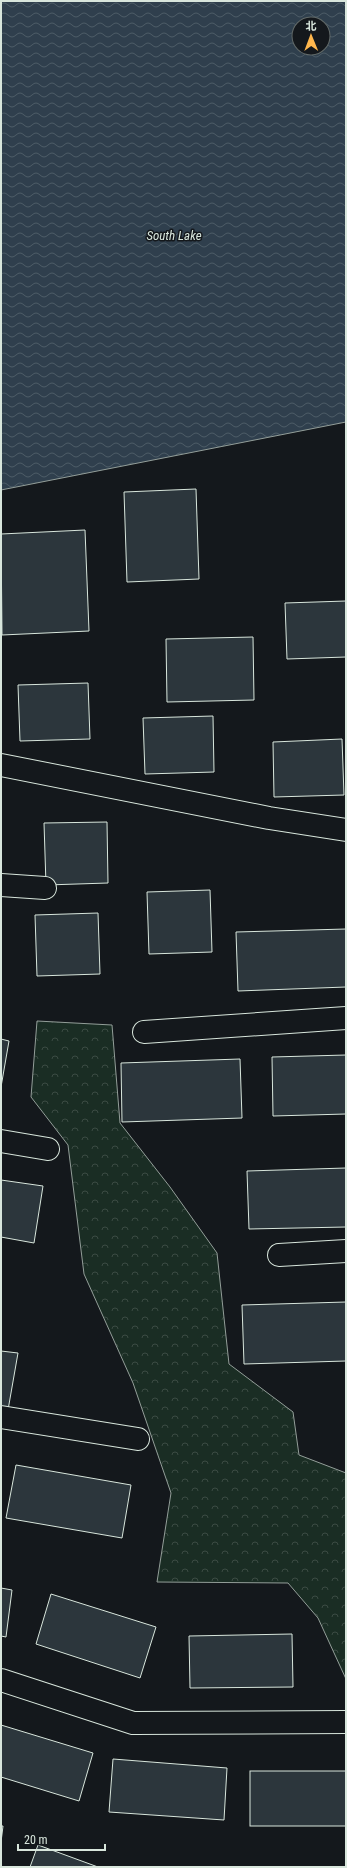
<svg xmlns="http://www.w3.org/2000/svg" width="347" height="1868" font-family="'Roboto Condensed','Noto Sans SC',sans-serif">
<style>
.park{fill:url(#park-crowns);stroke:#939e99}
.water{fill:url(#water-waves);stroke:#939e99;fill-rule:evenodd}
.building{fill:#2c363c;stroke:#d8e6dc}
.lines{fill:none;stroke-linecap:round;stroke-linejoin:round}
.minor-casing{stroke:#d8e6dc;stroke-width:24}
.minor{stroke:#14181c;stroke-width:22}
.labels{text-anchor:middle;stroke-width:3;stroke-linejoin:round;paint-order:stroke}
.water-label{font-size:13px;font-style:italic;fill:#d8e6dc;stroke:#14181c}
</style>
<defs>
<pattern id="park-crowns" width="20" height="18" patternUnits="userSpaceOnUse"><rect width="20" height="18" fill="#1a2d24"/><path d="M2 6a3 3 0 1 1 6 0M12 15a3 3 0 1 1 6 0" fill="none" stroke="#3b4b43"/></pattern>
<pattern id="water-waves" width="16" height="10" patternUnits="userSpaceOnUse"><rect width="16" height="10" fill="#2f3f4d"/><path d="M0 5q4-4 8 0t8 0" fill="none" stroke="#4c5b66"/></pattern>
</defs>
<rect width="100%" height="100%" fill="#14181c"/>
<!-- park -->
<path class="park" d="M37 1021 112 1025 120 1123 170 1187 217 1253 229 1364 293 1412 299 1455 346 1473V1679L318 1618 288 1583 157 1582 171 1493 133 1383 84 1274 68 1145 31 1097Z"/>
<!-- water -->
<path class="water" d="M1 1H346V422L1 490ZM299 24H323V48H299Z"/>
<!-- building -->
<g class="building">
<path d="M196 489 199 579 127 582 124 492Z"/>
<path d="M85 530 89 631 2 635 1 534Z"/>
<path d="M346 601V657L287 659 285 603Z"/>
<path d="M253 637 254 700 167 702 166 639Z"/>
<path d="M88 683 90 739 20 741 18 685Z"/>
<path d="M213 716 214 772 145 774 143 718Z"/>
<path d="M342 739 344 795 274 797 273 742Z"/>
<path d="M107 822 108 883 46 885 44 823Z"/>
<path d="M210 890 212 952 149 954 147 892Z"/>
<path d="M98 913 100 974 37 976 35 915Z"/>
<path d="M346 929V987L238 991 236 932Z"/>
<path d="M1 1039 9 1041 1 1087Z"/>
<path d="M346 1055V1114L273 1116 272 1057Z"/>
<path d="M240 1059 242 1118 122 1122 121 1063Z"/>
<path d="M346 1168V1227L249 1229 247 1171Z"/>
<path d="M1 1180 43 1186 34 1243 1 1237Z"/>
<path d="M346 1302V1361L244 1364 242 1305Z"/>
<path d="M1 1351 18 1353 8 1410 1 1409Z"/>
<path d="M16 1465 131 1485 122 1538 6 1518Z"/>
<path d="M1 1588 12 1590 6 1637 1 1636Z"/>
<path d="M51 1594 156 1627 140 1678 36 1644Z"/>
<path d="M292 1634 293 1687 190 1688 189 1636Z"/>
<path d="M1 1725 93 1753 79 1801 1 1777Z"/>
<path d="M113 1759 227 1768 224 1820 109 1812Z"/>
<rect x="250" y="1771" width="96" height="55"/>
<path d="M1 1826H3L1 1842Z"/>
<path d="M38 1845 98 1867H30Z"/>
</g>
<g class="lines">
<defs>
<g id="minor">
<path d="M1 765 269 818 346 830"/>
<path d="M1 885 45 888"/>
<path d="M144 1032 346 1018"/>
<path d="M1 1141 48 1149"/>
<path d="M279 1255 346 1251"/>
<path d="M1 1417 138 1439"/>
<path d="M1 1680 133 1723 346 1722"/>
</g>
</defs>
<!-- minor casing -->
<use href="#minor" class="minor-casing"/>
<!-- minor -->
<use href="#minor" class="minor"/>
</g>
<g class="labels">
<!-- water labels -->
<g class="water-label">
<text x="174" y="240">South Lake</text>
</g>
</g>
<!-- border -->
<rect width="347" height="1868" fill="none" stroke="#d8e6dc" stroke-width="4"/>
<!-- north arrow -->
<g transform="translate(311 36) rotate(359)"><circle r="19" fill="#14181c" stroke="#626a69"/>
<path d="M0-3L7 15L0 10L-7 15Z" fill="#ffb74d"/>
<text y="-6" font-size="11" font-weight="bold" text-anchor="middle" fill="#d8e6dc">北</text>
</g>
<!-- scale -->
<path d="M18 1844v6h87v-6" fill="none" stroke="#d8e6dc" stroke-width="2"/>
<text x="24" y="1844" font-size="12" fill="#d8e6dc" stroke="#14181c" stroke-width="3" paint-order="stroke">20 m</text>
</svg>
